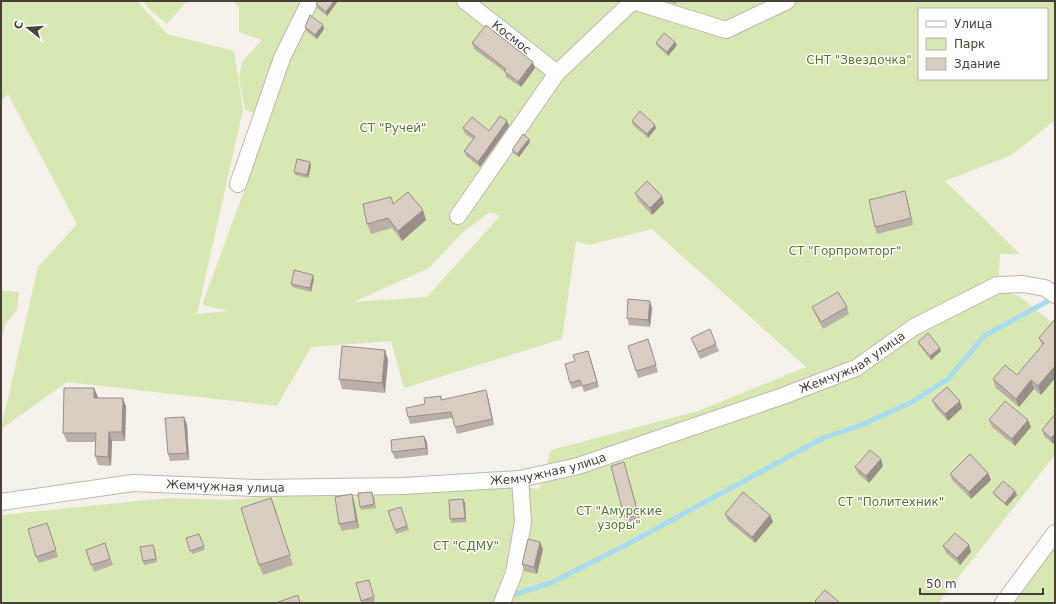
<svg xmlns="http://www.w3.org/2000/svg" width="1056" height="604" font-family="'DejaVu Sans',sans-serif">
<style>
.green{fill:#d7e8b3;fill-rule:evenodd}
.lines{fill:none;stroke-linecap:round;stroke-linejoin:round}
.stream{stroke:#a7dbf0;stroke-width:5}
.minor-casing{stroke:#c0b7ac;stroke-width:18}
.minor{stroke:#fff;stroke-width:16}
.wall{fill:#bbb0a7}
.shaded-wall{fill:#989088}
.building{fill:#d9cdc2;stroke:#989088}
.labels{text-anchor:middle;stroke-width:3;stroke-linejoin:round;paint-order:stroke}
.street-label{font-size:12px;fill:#494038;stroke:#fff}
.park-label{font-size:12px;fill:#537b2b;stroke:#fff}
</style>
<rect width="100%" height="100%" fill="#f5f0ea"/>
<!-- green -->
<g class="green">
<path d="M1 1H137L167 34 234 51 243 110 197 314 229 311 202 305 250 175 267 117 245 110 239 78 242 62 262 40 239 32V7L232 1H1055V120L1012 155 945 181 1020 254H1000L998 290 1019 296 1049 320 1055 322V455L938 603H1V515L168 498 227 500 329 491 509 485 539 489 551 450 698 411 806 367 652 229 589 245 576 241 562 339 404 388 391 341 311 347 277 406 67 382 1 429 38 267 77 224 8 94 1 101ZM919 9H1047V79H919ZM490 212 500 216 427 297 353 302 429 268 461 234Z"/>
<path d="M143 1H187L167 24 150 10Z"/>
<path d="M1 290 19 292 17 310 5 324 1 341Z"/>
<path d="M1055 543V603H1010Z"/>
</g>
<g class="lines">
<!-- stream -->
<path class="stream" d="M509 596 551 583 626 545 823 438 859 426 912 402 948 379 984 336 1048 301 1053 295"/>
<defs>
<g id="minor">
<path id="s1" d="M465 1 557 73"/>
<path d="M238 184 282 58 310 1"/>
<path d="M458 216 557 73 633 1 726 30 787 1"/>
<path id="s2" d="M1 502 133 483 255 488 403 486 520 479 578 466 783 396 856 368 914 327 997 285 1023 284 1045 288 1055 295"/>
<path d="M502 603 514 573 523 522 520 479"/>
<path d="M1003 603 1055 533"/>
</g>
</defs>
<!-- minor casing -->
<use href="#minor" class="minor-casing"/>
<!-- minor -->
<use href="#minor" class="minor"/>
</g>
<!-- wall -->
<g class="wall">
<path d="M318 1H338L327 16 317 8 316 4Z"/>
<path d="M665 1H677L676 4Z"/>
<path d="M323 25 324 29 317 39 306 31 305 27Z"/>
<path d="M675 42 677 45 668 56 657 46 656 43Z"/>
<path d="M472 43 535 68 521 87 506 77 505 72 474 49Z"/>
<path d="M507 121 509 126 480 167 466 156 464 151 473 139 465 134 463 128 489 131Z"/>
<path d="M632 121 656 128 648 138 633 125Z"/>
<path d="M529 139 530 142 519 157 513 153 512 150Z"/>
<path d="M311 166 308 178 295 175 294 172Z"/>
<path d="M635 193 664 203 652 215 638 200Z"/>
<path d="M907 198 913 225 877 234 875 227Z"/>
<path d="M393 204 426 220 402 241 392 228 371 234 367 224Z"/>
<path d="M314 279 311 292 292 287 291 284Z"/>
<path d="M812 307H847L849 314 823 329 815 314Z"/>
<path d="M652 308 650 327 629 325 627 318Z"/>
<path d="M1055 319V378L1041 395 1034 389 1019 407 996 388 993 379 1017 375 1042 346 1039 338Z"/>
<path d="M691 338 716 344 719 351 700 359Z"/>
<path d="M648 339 658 372 638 378 628 346Z"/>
<path d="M918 342 941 351 931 360 919 345Z"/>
<path d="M588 351 599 387 584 392 582 386 572 389 570 383 575 361Z"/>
<path d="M388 360 385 393 342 389 339 379Z"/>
<path d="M94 388 98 398H123L126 407 125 441H112L111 466 98 465 95 456V442H67L63 433Z"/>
<path d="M486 390 488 397 494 425 457 434 452 418 410 424 408 417 425 404 441 396 442 400Z"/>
<path d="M932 400 962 408 948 421 935 407Z"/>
<path d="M1055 414 1053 444 1044 436 1042 430Z"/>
<path d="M989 420 1031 427 1015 446 992 427Z"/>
<path d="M187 424 189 460 170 461 168 454Z"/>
<path d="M427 442 428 455 395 459 392 452Z"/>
<path d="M883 466 869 483 858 474 855 467Z"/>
<path d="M626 469 640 519 627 523 624 516Z"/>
<path d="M988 473 991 480 971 499 952 480 950 474Z"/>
<path d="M993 493 1017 495 1007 506 995 496Z"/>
<path d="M352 494 354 501 359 528 342 531 339 524Z"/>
<path d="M374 496 376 508 361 510 360 507Z"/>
<path d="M271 498 293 565 263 575 259 565Z"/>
<path d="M463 499 465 503 466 522 451 523 450 519Z"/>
<path d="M401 507 409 530 396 534 388 511Z"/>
<path d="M725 514 770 515 773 522 755 543 728 521Z"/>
<path d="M50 530 58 557 39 563 36 557Z"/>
<path d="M199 534 205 550 192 554 186 538Z"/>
<path d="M105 543 113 565 94 572 86 550Z"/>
<path d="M969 545 971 552 960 565 946 553 943 546Z"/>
<path d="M155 548 157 562 144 565 143 561Z"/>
<path d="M543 549 537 574 524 571 522 564Z"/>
<path d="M369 580 375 601 369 603H362L356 583Z"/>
</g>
<!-- shaded-wall -->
<g class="shaded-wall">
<path d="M334 1H338L327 16 326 12Z"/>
<path d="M323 25 324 29 317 39 315 35Z"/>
<path d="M675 42 677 45 668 56 667 52Z"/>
<path d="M533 62 535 68 521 87 518 82Z"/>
<path d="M507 121 509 126 480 167 478 162Z"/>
<path d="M655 125 656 128 648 138 647 134Z"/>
<path d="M529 139 530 142 519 157 517 154Z"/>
<path d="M310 162 311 166 308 178 307 175Z"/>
<path d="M905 191 907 198 913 225 911 218Z"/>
<path d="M662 196 664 203 652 215 650 208Z"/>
<path d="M423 210 426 220 402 241 398 231Z"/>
<path d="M313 275 314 279 311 292 310 288Z"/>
<path d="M650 301 652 308 650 327 648 320Z"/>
<path d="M940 348 941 351 931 360 930 356Z"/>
<path d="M385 350 388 360 385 393 382 383Z"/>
<path d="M588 351 590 357 599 387 597 382Z"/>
<path d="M1055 366V378L1041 395 1038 386Z"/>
<path d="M1031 380 1034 389 1019 407 1016 399Z"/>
<path d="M94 388 98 397V407L94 398Z"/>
<path d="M486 390 488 397 494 425 492 419Z"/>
<path d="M123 398 126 407 125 441 122 432Z"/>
<path d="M960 401 962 408 948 421 945 414Z"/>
<path d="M184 417 187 424 189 460 187 453Z"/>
<path d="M1028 420 1031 427 1015 446 1012 439Z"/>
<path d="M109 432 112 441 111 466 108 457Z"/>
<path d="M1055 434V442L1053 444 1051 438Z"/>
<path d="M424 436 427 442 428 455 426 448Z"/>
<path d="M881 459 883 466 869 483 866 476Z"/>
<path d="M624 462 626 469 640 519 638 513Z"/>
<path d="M988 473 991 480 971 499 969 492Z"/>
<path d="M1015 491 1017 495 1007 506 1005 503Z"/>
<path d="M352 494 354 501 359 528 356 521Z"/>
<path d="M271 498 275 508 293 565 290 555Z"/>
<path d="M463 499 465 503 466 522 465 518Z"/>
<path d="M770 515 773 522 755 543 752 537Z"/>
<path d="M540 542 543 549 537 574 534 567Z"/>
<path d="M969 545 971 552 960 565 957 558Z"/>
</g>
<!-- building -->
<g class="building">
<path d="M318 1H334L326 12 316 4Z"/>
<path d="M310 15 323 25 315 35 305 27Z"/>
<path d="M486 25 533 62 518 82 504 71 506 69 472 43Z"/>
<path d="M664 33 675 42 667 52 656 43Z"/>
<path d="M640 111 655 125 647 134 632 121Z"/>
<path d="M500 116 507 121 478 162 464 151 475 137 463 128 472 117 489 131Z"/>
<path d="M523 134 529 139 517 154 512 150Z"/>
<path d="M297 159 310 162 307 175 294 172Z"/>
<path d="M647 181 662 196 650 208 635 193Z"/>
<path d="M905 191 911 218 875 227 869 200Z"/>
<path d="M408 192 423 210 398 231 388 218 367 224 363 204 391 197 393 204Z"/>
<path d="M294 270 313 275 310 288 291 284Z"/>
<path d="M838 292 847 307 821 322 812 307Z"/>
<path d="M628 299 650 301 648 320 627 318Z"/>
<path d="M1055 319V366L1038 386 1031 380 1016 399 993 379 1005 365 1017 375 1044 343 1039 338Z"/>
<path d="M710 329 716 344 698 352 691 338Z"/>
<path d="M928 333 940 348 930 356 918 342Z"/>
<path d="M648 339 656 365 636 371 628 346Z"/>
<path d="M342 346 385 350 382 383 339 379Z"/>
<path d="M588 351 597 382 582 386 580 380 570 383 565 364 575 361 573 355Z"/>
<path d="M947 387 960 401 945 414 932 400Z"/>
<path d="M64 388H94V398H123L122 432H109L108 457 95 456 96 433H63Z"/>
<path d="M486 390 492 419 455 427 451 412 408 417 406 408 425 404 424 398 441 396V400Z"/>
<path d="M1005 401 1028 420 1012 439 989 420Z"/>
<path d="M1055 414V434L1051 438 1042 430Z"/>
<path d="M184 417 187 453 168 454 165 418Z"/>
<path d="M424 436 426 448 392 452 391 440Z"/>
<path d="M870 450 881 459 866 476 855 467Z"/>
<path d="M970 454 988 473 969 492 950 474Z"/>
<path d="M624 462 638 513 624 516 611 466Z"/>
<path d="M1003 481 1015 491 1005 503 993 493Z"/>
<path d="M372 492 374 504 360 507 358 493Z"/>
<path d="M743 492 770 515 752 537 725 514Z"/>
<path d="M352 494 356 521 339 524 335 497Z"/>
<path d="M271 498 290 555 259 565 241 508Z"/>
<path d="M463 499 465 518 450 519 449 500Z"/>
<path d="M401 507 407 526 395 530 388 511Z"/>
<path d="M47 523 56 550 36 557 28 529Z"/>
<path d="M955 533 969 545 957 558 943 546Z"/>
<path d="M199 534 204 546 190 551 186 538Z"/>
<path d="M528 539 540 542 534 567 522 564Z"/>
<path d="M105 543 110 559 91 565 86 550Z"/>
<path d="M153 545 156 559 143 561 140 547Z"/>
<path d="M369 580 374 597 361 601 356 583Z"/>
<path d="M825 590 840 603H817L815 601Z"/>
<path d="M298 595 300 603H276Z"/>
</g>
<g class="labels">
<!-- street labels -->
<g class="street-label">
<text dy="4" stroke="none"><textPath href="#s1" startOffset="59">Космос</textPath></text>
<text dy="4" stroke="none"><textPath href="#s2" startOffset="874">Жемчужная улица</textPath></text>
<text dy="4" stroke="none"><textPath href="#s2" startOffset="550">Жемчужная улица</textPath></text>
<text dy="4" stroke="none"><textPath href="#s2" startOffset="226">Жемчужная улица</textPath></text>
</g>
<!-- park labels -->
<g class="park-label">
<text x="859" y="64">СНТ "Звездочка"</text>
<text x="393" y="132">СТ "Ручей"</text>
<text x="845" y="255">СТ "Горпромторг"</text>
<text x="891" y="506">СТ "Политехник"</text>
<text x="619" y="515">СТ "Амурские<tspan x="619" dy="14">узоры"</tspan></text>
<text x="466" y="550">СТ "СДМУ"</text>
</g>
</g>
<!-- border -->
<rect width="1056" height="604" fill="none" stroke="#494038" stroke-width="4"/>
<!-- legend -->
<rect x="918" y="8" width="130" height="72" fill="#ffffff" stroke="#b6b3af"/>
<rect x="926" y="21" width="20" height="6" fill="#ffffff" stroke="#b6b3af"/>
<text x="954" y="28" font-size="12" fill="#494038">Улица</text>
<rect x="926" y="38" width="20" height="12" fill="#d7e8b3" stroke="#b6b3af"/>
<text x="954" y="48" font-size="12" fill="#494038">Парк</text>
<rect x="926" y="58" width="20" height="12" fill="#d9cdc2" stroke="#b6b3af"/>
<text x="954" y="68" font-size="12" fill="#494038">Здание</text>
<!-- north arrow -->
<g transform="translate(28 28) rotate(287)" stroke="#ffffff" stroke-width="3" paint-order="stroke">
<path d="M0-3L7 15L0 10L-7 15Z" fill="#494038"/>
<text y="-6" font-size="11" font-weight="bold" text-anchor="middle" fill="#494038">С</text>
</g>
<!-- scale -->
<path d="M920 588v6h123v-6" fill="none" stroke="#494038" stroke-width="2"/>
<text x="926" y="588" font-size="12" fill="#494038" stroke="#ffffff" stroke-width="3" paint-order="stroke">50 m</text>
</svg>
